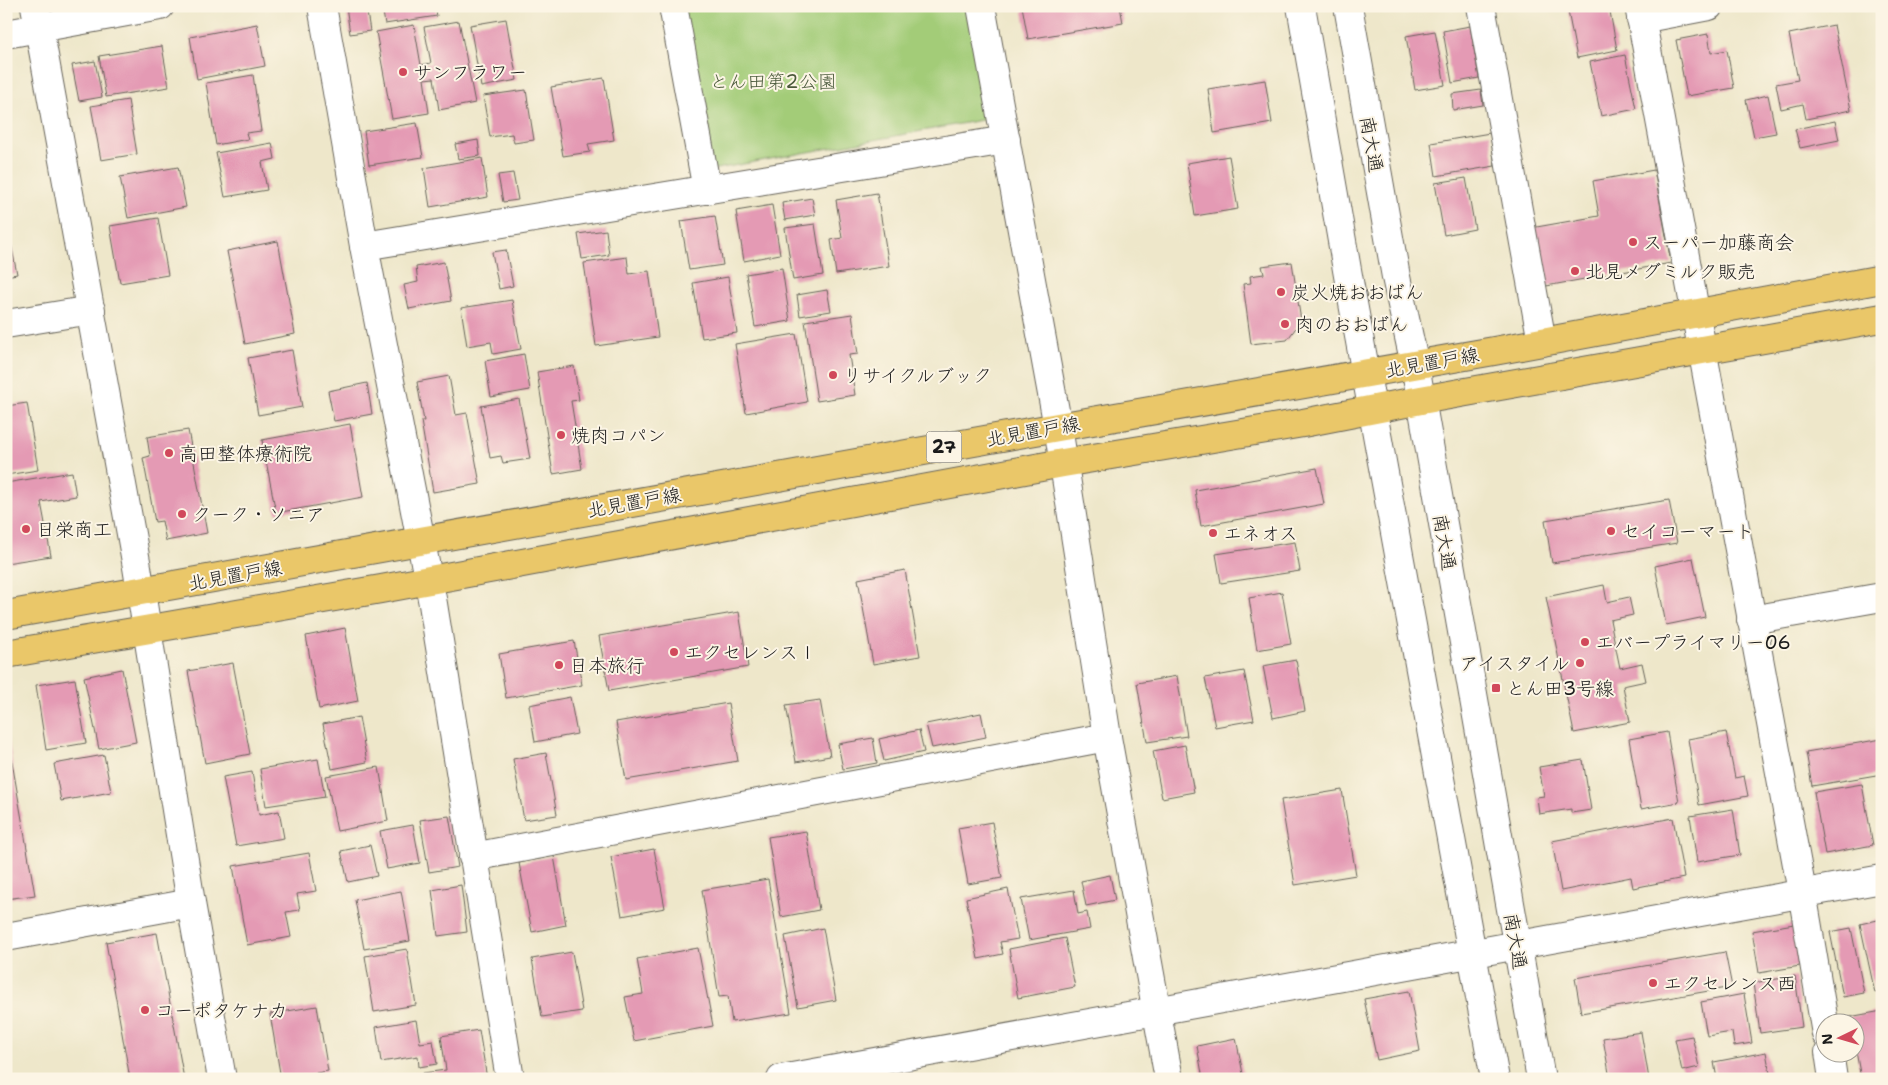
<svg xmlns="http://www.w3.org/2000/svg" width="1888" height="1085" font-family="'Shantell Sans','Klee One',sans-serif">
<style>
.green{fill:#a3cc78;stroke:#60744a}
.building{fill:#e49ab4}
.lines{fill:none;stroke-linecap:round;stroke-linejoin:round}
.minor-casing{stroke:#666359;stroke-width:30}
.major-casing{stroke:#666359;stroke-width:30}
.minor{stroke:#fff;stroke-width:28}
.major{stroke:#eac769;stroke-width:28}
.poi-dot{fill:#d1495b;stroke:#fcf5e5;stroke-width:2}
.labels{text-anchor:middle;stroke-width:4;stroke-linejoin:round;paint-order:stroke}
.shield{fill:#fcf5e5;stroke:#5f5d58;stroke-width:1}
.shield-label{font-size:18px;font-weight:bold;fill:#1c1c1c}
.poi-label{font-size:19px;fill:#1c1c1c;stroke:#fcf5e5;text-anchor:start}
.park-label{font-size:19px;fill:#4b5a3c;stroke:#fcf5e5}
.street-label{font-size:19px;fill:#1c1c1c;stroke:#fcf5e5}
</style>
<rect width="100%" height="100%" fill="#fcf5e5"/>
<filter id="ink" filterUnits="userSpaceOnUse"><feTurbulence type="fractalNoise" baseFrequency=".02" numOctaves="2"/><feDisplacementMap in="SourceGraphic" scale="10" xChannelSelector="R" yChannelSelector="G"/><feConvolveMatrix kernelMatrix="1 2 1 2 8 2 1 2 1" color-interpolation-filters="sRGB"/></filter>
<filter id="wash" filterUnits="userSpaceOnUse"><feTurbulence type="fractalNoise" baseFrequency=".0096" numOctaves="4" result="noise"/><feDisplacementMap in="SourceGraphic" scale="20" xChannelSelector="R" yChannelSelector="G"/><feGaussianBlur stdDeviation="1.12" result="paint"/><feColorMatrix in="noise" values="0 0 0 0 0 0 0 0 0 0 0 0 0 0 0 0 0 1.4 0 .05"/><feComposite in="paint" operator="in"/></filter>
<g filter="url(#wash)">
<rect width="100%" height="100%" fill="#eee7ca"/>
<!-- green -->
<path class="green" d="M682 6H967L987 119 711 170Z"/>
<g id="blocks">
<!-- building -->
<g class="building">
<path d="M346 6H366L370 31 350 34Z"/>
<path d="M382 6H435L437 16 385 24Z"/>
<path d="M1022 6H1120L1123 23 1028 39Z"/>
<path d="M1567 6H1609L1617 50 1577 58Z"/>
<path d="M506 19 517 80 481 87 470 25Z"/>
<path d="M459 21 475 103 439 110 434 78 424 79 429 113 392 119 376 32 414 25 421 65 431 63 424 27Z"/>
<path d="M257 24 265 66 197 79 190 37Z"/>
<path d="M1834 25 1851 110 1806 119 1803 104 1781 109 1776 84 1798 80 1789 34Z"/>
<path d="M1470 26 1479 78 1452 83 1443 31Z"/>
<path d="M1435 31 1445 85 1415 90 1406 36Z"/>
<path d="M1708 34 1711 53 1727 50 1734 88 1687 96 1676 40Z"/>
<path d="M162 46 169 87 106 97 99 56Z"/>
<path d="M1625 55 1636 109 1601 116 1590 62Z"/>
<path d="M95 61 102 97 79 101 72 65Z"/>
<path d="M253 75 261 131 246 133 248 139 216 145 206 83Z"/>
<path d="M604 78 614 140 588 144 590 152 563 156 551 87Z"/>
<path d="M1265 80 1272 123 1214 133 1208 89Z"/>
<path d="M526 90 534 140 514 143 512 134 490 137 483 96Z"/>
<path d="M1481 90 1483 105 1453 110 1452 94Z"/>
<path d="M1768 95 1776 133 1754 137 1746 100Z"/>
<path d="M128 100 137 154 101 160 91 106Z"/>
<path d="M1835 121 1839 140 1800 148 1795 129Z"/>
<path d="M417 123 423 157 369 165 364 131Z"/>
<path d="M1490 133 1495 166 1436 176 1431 143Z"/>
<path d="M478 140 480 156 458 159 455 144Z"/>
<path d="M272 143 275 159 262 162 267 190 225 197 216 153Z"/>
<path d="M1229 156 1238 209 1195 216 1187 163Z"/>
<path d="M482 158 488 197 430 207 424 168Z"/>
<path d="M178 167 186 207 128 218 120 177Z"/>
<path d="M1654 170 1671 263 1541 287 1531 228 1599 216 1593 181Z"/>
<path d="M513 173 518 200 503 202 498 175Z"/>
<path d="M1466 178 1475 229 1444 235 1435 183Z"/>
<path d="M877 193 889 266 836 274 831 240 842 238 836 200Z"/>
<path d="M812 198 815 215 785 220 782 203Z"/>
<path d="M772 205 780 254 744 261 736 211Z"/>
<path d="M715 216 723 265 689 270 681 221Z"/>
<path d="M6 218 17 274 6 276Z"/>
<path d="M158 218 168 275 120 283 110 226Z"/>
<path d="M815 224 823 275 793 280 785 228Z"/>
<path d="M606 230 609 255 582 259 578 234Z"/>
<path d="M278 241 295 334 245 344 227 251Z"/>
<path d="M506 250 513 286 499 289 492 252Z"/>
<path d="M627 257 629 274 649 271 658 337 596 346 584 263Z"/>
<path d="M444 262 451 301 409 309 404 285 418 282 416 267Z"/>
<path d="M1292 262 1301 321 1287 340 1251 344 1243 284 1251 283 1250 276 1264 274 1262 266Z"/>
<path d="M782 268 790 321 755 327 746 274Z"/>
<path d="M728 277 737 333 702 338 693 283Z"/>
<path d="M827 290 831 311 800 316 797 295Z"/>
<path d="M512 300 521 349 493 354 491 342 467 346 461 308Z"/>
<path d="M852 314 858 354 849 355 855 395 817 401 805 321Z"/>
<path d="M796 334 807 402 746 413 735 344Z"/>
<path d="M292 350 302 407 258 415 248 358Z"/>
<path d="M524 354 530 390 491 397 485 361Z"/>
<path d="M574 366 579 400 571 401 582 469 553 474 537 372Z"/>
<path d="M449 376 456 415 467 413 480 484 433 492 421 421H424L417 382Z"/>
<path d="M367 383 372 414 334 421 328 391Z"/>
<path d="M519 399 530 459 503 463 501 456 490 458 481 406Z"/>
<path d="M27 403 38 470 6 475V406Z"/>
<path d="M350 424 363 497 276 513 262 440Z"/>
<path d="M188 430 207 533 166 541 162 521 155 522 143 458 150 456 147 437Z"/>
<path d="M1317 468 1324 504 1201 526 1195 490Z"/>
<path d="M72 472 76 496 41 502 51 556 6 563V483Z"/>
<path d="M1669 500 1677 543 1552 563 1545 520Z"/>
<path d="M1295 542 1300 571 1221 583 1216 554Z"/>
<path d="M1693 558 1705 617 1666 625 1655 566Z"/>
<path d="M905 570 920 656 873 664 858 579Z"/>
<path d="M1604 585 1607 602 1629 597 1633 615 1610 620 1620 668 1642 663 1646 681 1623 686 1630 722 1574 733 1546 597Z"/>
<path d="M1282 592 1291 644 1257 650 1249 598Z"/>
<path d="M739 612 748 667 609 691 599 636Z"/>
<path d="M345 628 358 701 319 709 306 636Z"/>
<path d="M574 641 582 685 506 698 499 654Z"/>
<path d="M1296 660 1305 711 1273 718 1263 666Z"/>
<path d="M233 663 250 754 205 763 188 671Z"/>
<path d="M122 669 136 742 99 749 84 677Z"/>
<path d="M1244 671 1254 720 1215 727 1205 678Z"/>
<path d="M1177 676 1187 736 1147 742 1137 683Z"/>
<path d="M75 679 86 743 46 750 36 685Z"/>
<path d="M570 697 577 734 535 742 529 705Z"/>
<path d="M820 700 830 756 796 762 786 705Z"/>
<path d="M728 703 738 761 626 780 616 722Z"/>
<path d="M981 713 986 737 932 748 926 724Z"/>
<path d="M359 717 367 762 332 769 323 724Z"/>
<path d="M6 727 35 895 6 899Z"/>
<path d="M919 730 924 752 884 761 879 739Z"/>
<path d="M1667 732 1679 802 1641 809 1629 739Z"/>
<path d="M1726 732 1735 778 1744 776 1748 796 1699 805 1688 739Z"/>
<path d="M873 738 877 763 843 769 838 744Z"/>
<path d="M1882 739V774L1812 786 1806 752Z"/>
<path d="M1185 745 1194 792 1162 798 1153 751Z"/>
<path d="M546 753 557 815 524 820 513 759Z"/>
<path d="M104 755 111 792 61 801 54 764Z"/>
<path d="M318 759 325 797 266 806 260 769Z"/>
<path d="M1583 760 1591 810 1571 813V809L1539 814 1537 797 1544 796 1539 767Z"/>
<path d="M379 767 388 821 337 831 326 776Z"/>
<path d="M252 772 259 815 279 811 284 838 236 846 223 777Z"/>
<path d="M1862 784 1873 845 1825 854 1814 792Z"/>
<path d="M1342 790 1356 875 1295 885 1281 800Z"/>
<path d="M1733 809 1740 855 1697 862 1690 816Z"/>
<path d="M449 816 458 867 429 872 420 820Z"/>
<path d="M1673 818 1684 878 1633 888 1631 877 1561 891 1552 841Z"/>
<path d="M992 822 1002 878 968 884 958 828Z"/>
<path d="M413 825 420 863 387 869 380 831Z"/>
<path d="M806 831 819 910 781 917 768 837Z"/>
<path d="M370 845 377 876 348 882 341 851Z"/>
<path d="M654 849 665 908 622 916 611 857Z"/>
<path d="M309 853 316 891 297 894 300 910 286 912 291 937 247 945 233 866Z"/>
<path d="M554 856 566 925 532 932 519 863Z"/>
<path d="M1110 875 1115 900 1086 906 1081 881Z"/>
<path d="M768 879 791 1013 732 1022 728 996 719 997 702 890Z"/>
<path d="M461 885 467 932 438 936 432 890Z"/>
<path d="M1008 889 1018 939 1000 942 1003 954 978 959 966 898Z"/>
<path d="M1074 890 1078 914 1087 912 1090 929 1029 940 1021 899Z"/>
<path d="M401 891 410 941 364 949 355 900Z"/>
<path d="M1882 919V991L1875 993 1860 924Z"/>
<path d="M1794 924 1800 966 1759 973 1752 931Z"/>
<path d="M823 928 836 1000 798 1007 785 936Z"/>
<path d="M1851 928 1864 993 1843 997 1830 932Z"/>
<path d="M157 933 184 1079H130L106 942Z"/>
<path d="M1065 938 1075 987 1018 998 1009 949Z"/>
<path d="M698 948 713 1026 634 1041 625 997 643 994 637 959Z"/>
<path d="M407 949 416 1005 374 1012 365 956Z"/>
<path d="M572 952 582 1011 542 1017 532 959Z"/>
<path d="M1725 952 1732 987 1581 1013 1575 978Z"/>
<path d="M1795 976 1802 1027 1760 1033 1753 983Z"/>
<path d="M1409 991 1420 1051 1377 1060 1364 999Z"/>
<path d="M1744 994 1752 1043 1734 1046 1732 1032 1707 1036 1701 1002Z"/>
<path d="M317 1006 328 1071 281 1079 270 1014Z"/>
<path d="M1882 1011V1079H1861L1856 1051V1022H1850L1849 1017Z"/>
<path d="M416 1020 420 1043 433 1041 437 1064 419 1067 418 1056 381 1062 376 1027Z"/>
<path d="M479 1030 487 1079H424L423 1073 446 1070 441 1036Z"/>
<path d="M1641 1032 1649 1079H1610L1603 1038Z"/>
<path d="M1692 1036 1699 1067 1682 1071 1675 1039Z"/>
<path d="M1236 1038 1244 1079H1203L1197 1046Z"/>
<path d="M1766 1052 1771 1079H1717L1714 1062Z"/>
</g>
</g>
</g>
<g filter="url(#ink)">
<use href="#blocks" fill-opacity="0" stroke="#666359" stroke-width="1"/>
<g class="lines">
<defs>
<g id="minor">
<path d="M35 6 137 567 191 903 222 1079"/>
<path d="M322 6 364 246 433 604 510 1079"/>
<path d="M673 6 707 190"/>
<path d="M981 6 1058 427 1107 737 1169 1079"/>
<path d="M1301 6 1350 287 1495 1079"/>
<path d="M1348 6 1396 277 1415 365 1541 1079"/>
<path d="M1481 6 1542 342"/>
<path d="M1639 6 1802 892 1826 1034"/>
<path d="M1641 19 1709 6"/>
<path d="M6 34 160 6"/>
<path d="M364 246 1006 140"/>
<path d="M6 324 91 310"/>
<path d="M1751 620 1882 597"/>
<path d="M473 857 1107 737"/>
<path d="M6 937 191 903"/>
<path d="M1829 1052 1833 1079"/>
<path d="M781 1079 1882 879"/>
</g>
<g id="major">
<path d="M6 615 1058 427 1494 351 1882 279"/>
<path d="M6 654 381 589 1063 463 1303 423 1421 400 1882 318"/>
</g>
</defs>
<!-- minor casing -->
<use href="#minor" class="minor-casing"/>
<!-- major casing -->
<use href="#major" class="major-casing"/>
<!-- minor -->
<use href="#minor" class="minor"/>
<!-- major -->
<use href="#major" class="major"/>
</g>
</g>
<!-- markers -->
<g class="poi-dot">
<circle cx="403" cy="72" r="5"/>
<circle cx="1633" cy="242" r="5"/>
<circle cx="1575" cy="271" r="5"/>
<circle cx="1281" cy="292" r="5"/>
<circle cx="1285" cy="324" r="5"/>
<circle cx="833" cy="375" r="5"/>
<circle cx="561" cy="435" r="5"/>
<circle cx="169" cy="453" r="5"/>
<circle cx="182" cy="514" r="5"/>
<circle cx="26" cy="529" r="5"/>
<circle cx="1611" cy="531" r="5"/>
<circle cx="1213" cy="533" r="5"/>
<circle cx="1585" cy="642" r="5"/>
<circle cx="674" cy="652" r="5"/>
<circle cx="1580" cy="663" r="5"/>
<circle cx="559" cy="665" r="5"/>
<rect x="1491" y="683" width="10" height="10" rx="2.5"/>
<circle cx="1653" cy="983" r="5"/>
<circle cx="145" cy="1010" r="5"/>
</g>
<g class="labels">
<!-- shield labels -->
<rect class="shield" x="926.5" y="431.5" width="35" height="31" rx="4"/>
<g class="shield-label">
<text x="944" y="453">27</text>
</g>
<!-- poi labels -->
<g class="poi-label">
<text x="413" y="79">サンフラワー</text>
<text x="1643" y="249">スーパー加藤商会</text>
<text x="1585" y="278">北見メグミルク販売</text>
<text x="1291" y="299">炭火焼おおばん</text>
<text x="1295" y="331">肉のおおばん</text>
<text x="843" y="382">リサイクルブック</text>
<text x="571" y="442">焼肉コパン</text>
<text x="179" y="460">高田整体療術院</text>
<text x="192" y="521">クーク・ソニア</text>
<text x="36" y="536">日栄商工</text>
<text x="1621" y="538">セイコーマート</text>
<text x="1223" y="540">エネオス</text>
<text x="1595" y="649">エバープライマリー06</text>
<text x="684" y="659">エクセレンスⅠ</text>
<text x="1570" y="670" text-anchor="end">アイスタイル</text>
<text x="569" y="672">日本旅行</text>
<text x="1506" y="695">とん田3号線</text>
<text x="1663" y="990">エクセレンス西</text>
<text x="155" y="1017">コーポタケナカ</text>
</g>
<!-- park labels -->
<g class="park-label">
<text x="773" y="88">とん田第2公園</text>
</g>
<!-- street labels -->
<g class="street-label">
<text transform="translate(1372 144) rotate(80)" y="7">南大通</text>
<text transform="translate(1432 362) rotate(-10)" y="7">北見置戸線</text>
<text transform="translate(1033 431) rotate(-10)" y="7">北見置戸線</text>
<text transform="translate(634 502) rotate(-10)" y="7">北見置戸線</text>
<text transform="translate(1445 542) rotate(80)" y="7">南大通</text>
<text transform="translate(235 575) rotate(-10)" y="7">北見置戸線</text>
<text transform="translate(1516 941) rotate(80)" y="7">南大通</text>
</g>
</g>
<!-- margin -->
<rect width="1888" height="1085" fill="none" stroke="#fcf5e5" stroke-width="25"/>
<!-- north arrow -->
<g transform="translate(1840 1038) rotate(265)"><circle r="24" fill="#fcf5e5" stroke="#a29e95"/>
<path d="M0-4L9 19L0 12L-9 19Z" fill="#d1495b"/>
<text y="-8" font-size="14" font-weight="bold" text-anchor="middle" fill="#1c1c1c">N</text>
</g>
</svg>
